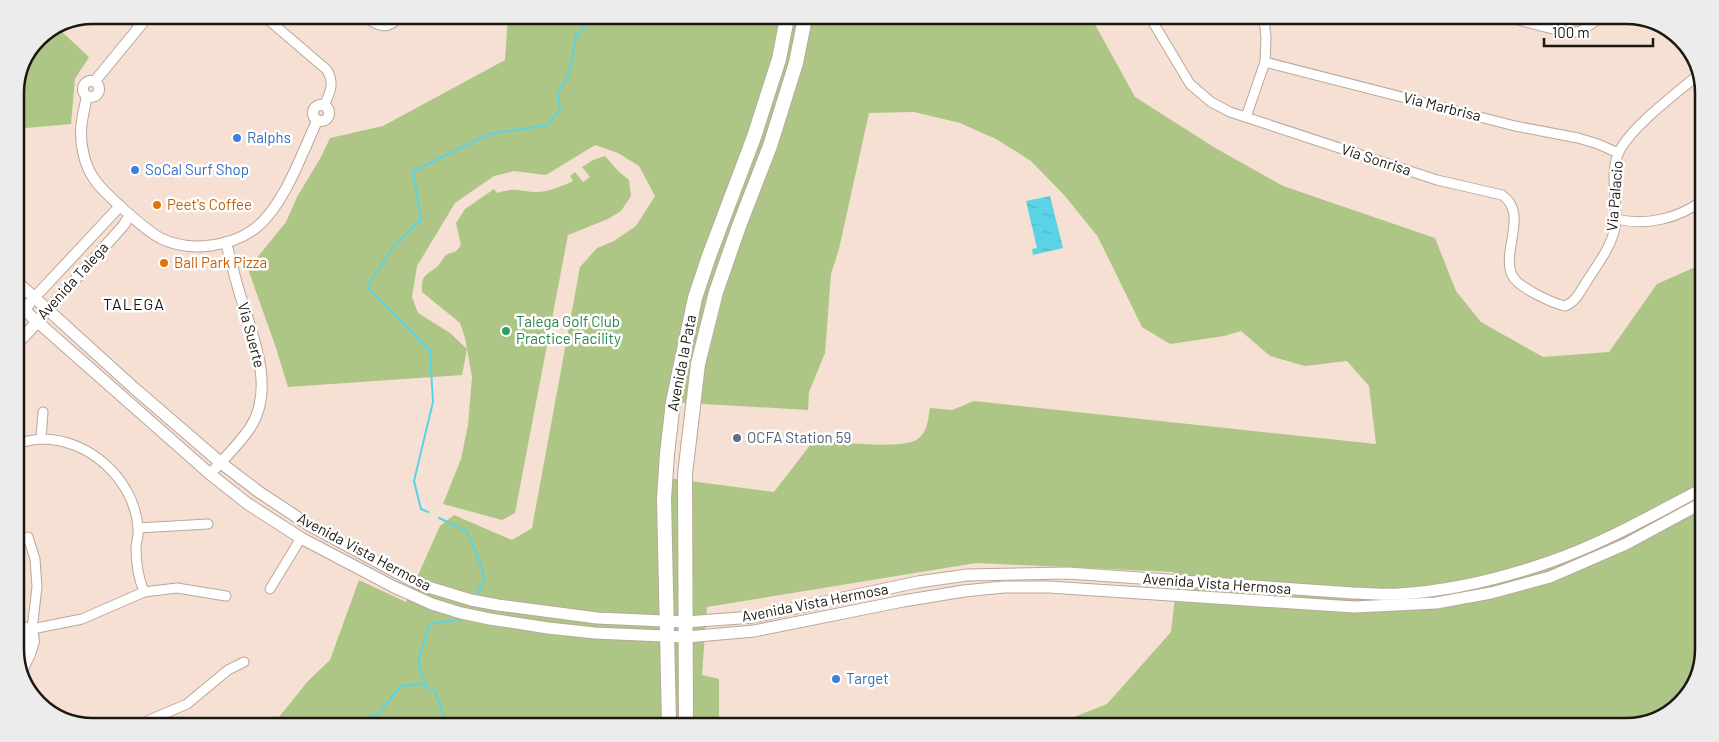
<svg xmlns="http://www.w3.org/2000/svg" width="1719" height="742" font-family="Barlow,sans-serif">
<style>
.green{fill:#aec685;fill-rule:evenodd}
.water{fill:url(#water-ripples)}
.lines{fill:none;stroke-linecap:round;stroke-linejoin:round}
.stream{stroke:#5bd3e7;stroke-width:2}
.minor-casing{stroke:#bba79b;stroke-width:11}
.tertiary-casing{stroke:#bba79b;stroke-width:12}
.secondary-casing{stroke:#bba79b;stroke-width:13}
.trunk-casing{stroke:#bba79b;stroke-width:16}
.minor{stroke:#fff;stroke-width:9}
.tertiary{stroke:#fff;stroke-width:10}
.secondary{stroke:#fff;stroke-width:11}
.trunk{stroke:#fff;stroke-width:14}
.shop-dot{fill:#3f7fe0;stroke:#fff;stroke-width:2}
.food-dot{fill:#e8710a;stroke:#fff;stroke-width:2}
.leisure-dot{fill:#2e9e5b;stroke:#fff;stroke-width:2}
.service-dot{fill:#5c6f8a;stroke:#fff;stroke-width:2}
.labels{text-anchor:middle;stroke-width:5;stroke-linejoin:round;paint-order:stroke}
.street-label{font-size:15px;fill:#1d1611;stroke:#fff}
.shop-label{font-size:15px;fill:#366cbe;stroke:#fff;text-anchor:start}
.food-label{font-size:15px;fill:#c56008;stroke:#fff;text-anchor:start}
.leisure-label{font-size:15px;fill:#27864d;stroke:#fff;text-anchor:start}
.service-label{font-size:15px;fill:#4e5e75;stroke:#fff;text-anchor:start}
.neighbourhood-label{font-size:16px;letter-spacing:1px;fill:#1d1611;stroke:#fff}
.rim{fill:none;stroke:#1d1611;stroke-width:2.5}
</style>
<defs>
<pattern id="water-ripples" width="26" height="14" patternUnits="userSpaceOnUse" patternTransform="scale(1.25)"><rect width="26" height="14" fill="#5bd3e7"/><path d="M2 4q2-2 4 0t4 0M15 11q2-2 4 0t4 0" fill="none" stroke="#4fb4c5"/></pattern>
</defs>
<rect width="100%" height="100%" fill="#f5e0d3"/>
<!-- green -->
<g class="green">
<path d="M508 17 1092 19 1135 97 1217 149 1283 186 1435 238 1456 291 1481 322 1543 357 1609 352 1657 284 1702 264 1698 678 1669 714 1626 727 1065 725 1074 717 1107 704 1171 632 1176 588 1173 572 976 563 707 607 702 675 719 679V724L275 722 308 681 330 660 359 580 406 602 440 526 454 515 512 540 532 528 580 267 597 248 614 241 636 226 655 196 639 166 618 153 595 145 546 175 514 171 494 176 455 203 417 266 412 297 418 313 450 333 467 349 465 338 460 323 422 292C421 274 426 276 438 266 441 263 442 259 445 256 453 250 454 256 461 245L456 223 465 209 494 189 497 193C516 187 517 191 535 192 549 192 560 187 573 181L570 176 575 172 583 182 590 177 582 167 593 160 605 156 618 171 629 180 631 196 621 211 608 219 568 235 515 513 502 520 443 504 461 459 468 425 472 377 467 349 462 375 288 387 276 348 248 269 286 222 297 197 321 157 330 138 383 126 505 60ZM914 112 960 123 996 139 1031 161 1065 196 1098 237 1142 327 1170 344 1224 336 1241 331 1270 356 1305 366 1347 361 1369 386 1376 444 974 401 952 410 930 408C928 419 928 431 918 439 903 450 835 442 814 440L774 492 660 477 662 432 669 402 808 410 809 392 825 353 831 274 839 249 869 113Z"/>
<path d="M59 29 89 57 75 79 71 124 15 129V88L38 38Z"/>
</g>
<!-- water -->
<path class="water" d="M1050 196 1063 248 1033 255 1032 249 1037 248 1026 201Z"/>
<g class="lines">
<!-- stream -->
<g class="stream">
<path d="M428 512 421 509 414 481 433 402 430 351 367 287 391 250 421 219 413 171 490 134 548 125 560 109 558 93 569 74 576 36 592 17"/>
<path d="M439 518 466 531 470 538 482 568 484 581 476 596"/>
<path d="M425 685 435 691 446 723"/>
<path d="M360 722 378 714 401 686 425 684 418 662 430 624 462 619"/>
</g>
<defs>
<g id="minor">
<path d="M128 15 140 26"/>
<path d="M264 16 327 70C335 84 330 92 324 106"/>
<path d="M365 16C378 27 388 31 400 16"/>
<path d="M1151 19 1190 84 1211 102 1230 112 1437 180 1502 195C1529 213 1501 252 1512 275 1517 287 1552 303 1565 306 1576 302 1581 290 1587 281 1597 265 1612 246 1615 227 1619 201 1607 172 1621 148 1636 123 1676 94 1699 74"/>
<path d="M1518 20 1564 32H1579L1596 21"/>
<path d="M1265 62 1515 126 1578 138 1598 144 1618 153"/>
<path d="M1246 117 1265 62 1266 37 1264 19"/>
<path d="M1616 219C1646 226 1678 219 1703 200"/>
<path d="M41 439 43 412"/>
<path d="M15 444C24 442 33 439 42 439 90 439 134 480 138 527 139 534 137 540 136 547 136 562 138 577 144 592L177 588 226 596"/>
<path d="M138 528 208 524"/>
<path d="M28 537 35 559 37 587 32 629"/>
<path d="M270 589 301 538"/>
<path d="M15 624 32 629 82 619 144 592"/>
<path d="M147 721 187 704 228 670 244 662"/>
</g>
<g id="tertiary">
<circle cx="91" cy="89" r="8"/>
<path d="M95 81 149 15"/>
<path d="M87 96C82 118 78 135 84 156 89 179 105 192 121 207 133 218 146 230 160 238 190 253 233 247 258 226 285 203 302 153 317 121"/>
<circle cx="321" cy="113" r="8"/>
<path d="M34 298 120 206"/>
<path d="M48 310 123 226 130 215"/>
<path d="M210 474C224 459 239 444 250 428 275 390 254 339 242 301 236 282 231 262 226 242"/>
<path d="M17 660 32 629"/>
<path d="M22 671 30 654 34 641 32 629"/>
</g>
<g id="secondary">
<path d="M15 280 134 388 221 463 259 492 309 525 409 579 425 586 471 600 498 605 597 618 686 622 753 617 918 582 967 575 1068 573 1353 593C1368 593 1384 595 1399 594 1448 591 1503 578 1549 562 1601 544 1651 516 1700 490"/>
<path d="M15 302 210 474 248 504 301 538 394 587 432 604 461 613 490 619 548 628 595 633 686 637 754 631 903 601 964 591 1004 587H1049L1354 607 1436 603 1491 593 1550 577 1626 544 1700 504"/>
<path d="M15 320 29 304"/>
<path d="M15 346 42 317"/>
</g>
<g id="trunk">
<path d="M669 723 664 499 667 454 673 402 695 298 709 256 754 137 779 59 787 18"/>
<path d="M686 723 685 474 698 364 716 292 739 226 770 146 796 63 805 18"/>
</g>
</defs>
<!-- minor casing -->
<use href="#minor" class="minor-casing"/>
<!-- tertiary casing -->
<use href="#tertiary" class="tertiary-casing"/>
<!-- secondary casing -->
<use href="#secondary" class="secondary-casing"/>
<!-- trunk casing -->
<use href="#trunk" class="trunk-casing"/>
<!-- minor -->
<use href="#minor" class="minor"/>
<!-- tertiary -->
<use href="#tertiary" class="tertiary"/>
<!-- secondary -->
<use href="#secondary" class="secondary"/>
<!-- trunk -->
<use href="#trunk" class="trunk"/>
</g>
<!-- markers -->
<g class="shop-dot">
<circle cx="237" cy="138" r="5"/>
<circle cx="135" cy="170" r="5"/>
<circle cx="836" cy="679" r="5"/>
</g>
<g class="food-dot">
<circle cx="157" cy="205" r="5"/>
<circle cx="164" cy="263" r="5"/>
</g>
<circle class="leisure-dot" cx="506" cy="331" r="5"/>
<circle class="service-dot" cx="737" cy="438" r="5"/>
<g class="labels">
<!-- street labels -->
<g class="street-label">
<text transform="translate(1442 107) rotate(14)" y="5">Via Marbrisa</text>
<text transform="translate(1376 160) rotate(18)" y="5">Via Sonrisa</text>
<text transform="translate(1615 196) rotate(-85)" y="5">Via Palacio</text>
<text transform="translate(73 281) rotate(-48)" y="5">Avenida Talega</text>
<text transform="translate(251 335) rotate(75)" y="5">Via Suerte</text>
<text transform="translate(682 363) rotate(-79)" y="5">Avenida la Pata</text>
<text transform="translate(364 552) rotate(28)" y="5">Avenida Vista Hermosa</text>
<text transform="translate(1217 584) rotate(4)" y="5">Avenida Vista Hermosa</text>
<text transform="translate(815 603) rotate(-11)" y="5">Avenida Vista Hermosa</text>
</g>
<!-- shop labels -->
<g class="shop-label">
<text x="247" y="143">Ralphs</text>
<text x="145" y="175">SoCal Surf Shop</text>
<text x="846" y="684">Target</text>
</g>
<!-- food labels -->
<g class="food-label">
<text x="167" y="210">Peet's Coffee</text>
<text x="174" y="268">Ball Park Pizza</text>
</g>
<!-- leisure labels -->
<g class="leisure-label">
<text x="516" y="327">Talega Golf Club<tspan x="516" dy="17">Practice Facility</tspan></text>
</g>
<!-- service labels -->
<g class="service-label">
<text x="747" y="443">OCFA Station 59</text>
</g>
<!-- neighbourhood labels -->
<g class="neighbourhood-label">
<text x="134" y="310">TALEGA</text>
</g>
</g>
<!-- crop -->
<path d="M0 0H1719V742H0ZM93 24H1626A69 69 0 0 1 1695 93V649A69 69 0 0 1 1626 718H93A69 69 0 0 1 24 649V93A69 69 0 0 1 93 24Z" fill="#edecec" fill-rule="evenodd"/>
<path class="rim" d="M93 24H1626A69 69 0 0 1 1695 93V649A69 69 0 0 1 1626 718H93A69 69 0 0 1 24 649V93A69 69 0 0 1 93 24Z"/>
<!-- scale -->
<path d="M1544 38v8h109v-8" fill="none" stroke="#1d1611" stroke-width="2.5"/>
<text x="1552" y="38" font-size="15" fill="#1d1611" stroke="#ffffff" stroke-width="4" paint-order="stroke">100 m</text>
</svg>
